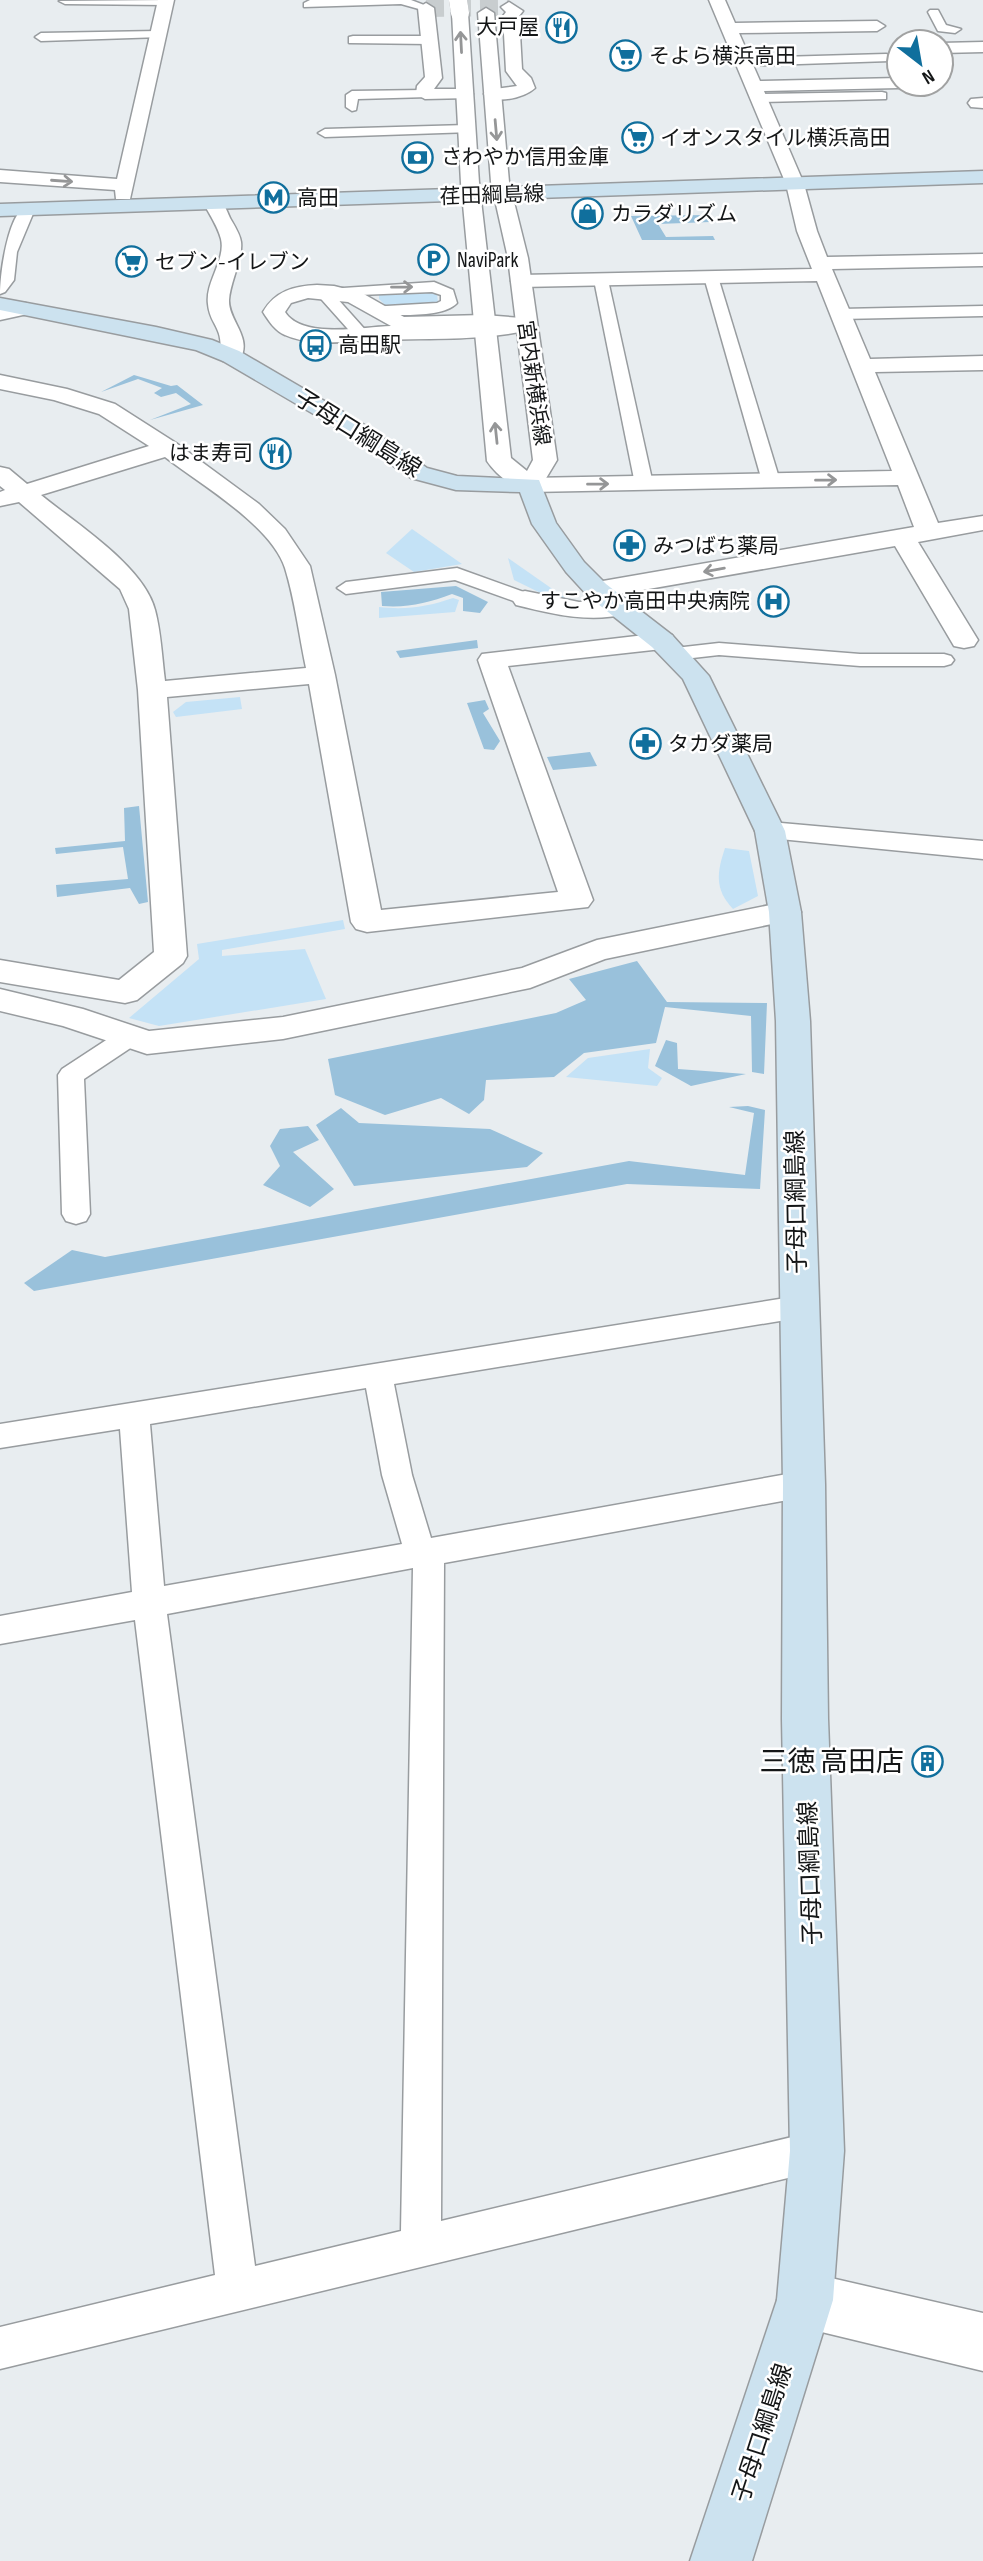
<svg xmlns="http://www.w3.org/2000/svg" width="983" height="2561" font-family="'Sofia Sans Condensed','Noto Sans JP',sans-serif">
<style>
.green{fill:#c4e2f6}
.forest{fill:#99c1db}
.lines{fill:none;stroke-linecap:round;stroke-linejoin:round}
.minor-tunnel{stroke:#c8cdcf;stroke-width:18;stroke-dasharray:18 9;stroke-linecap:butt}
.service-casing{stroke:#989c9f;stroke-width:3}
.minor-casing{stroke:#989c9f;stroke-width:3}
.tertiary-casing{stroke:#989c9f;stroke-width:3}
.secondary-casing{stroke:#989c9f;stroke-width:3}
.service{fill:#fff;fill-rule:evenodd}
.minor{fill:#fff;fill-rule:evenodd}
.tertiary{fill:#fff;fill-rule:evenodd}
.secondary{fill:#cce2ef;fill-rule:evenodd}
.tertiary-bridge-casing{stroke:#989c9f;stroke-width:18;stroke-linecap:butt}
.tertiary-bridge{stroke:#fff;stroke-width:18}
.oneway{stroke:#959697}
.labels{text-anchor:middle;stroke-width:5;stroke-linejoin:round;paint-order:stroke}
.far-poi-label{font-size:21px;fill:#141617;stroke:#fff;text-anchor:start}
.far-street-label{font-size:21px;fill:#141617;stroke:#fff}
.street-label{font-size:24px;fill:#141617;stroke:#fff}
.near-poi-label{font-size:28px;fill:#141617;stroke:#fff;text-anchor:end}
</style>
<rect width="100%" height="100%" fill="#e8edf0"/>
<!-- green -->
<g class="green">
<path d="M432 292 437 294 438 302 434 304 385 305 379 299V293Z"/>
<path d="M412 529 462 564 414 572 386 553Z"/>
<path d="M508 558 571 602 563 604 514 580Z"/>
<path d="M453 598 459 600 455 612 379 618V607C406 610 427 607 453 598Z"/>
<path d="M240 697 242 709 176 717 173 712 186 702Z"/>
<path d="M725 848 749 851 758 896 733 909C714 889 717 872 725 848Z"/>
<path d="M343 920 345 929 222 950V956L305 949 326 999 159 1026 129 1018 199 959 197 944Z"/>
<path d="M650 1049 648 1068 662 1078 657 1086 566 1077 588 1058Z"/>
</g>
<!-- forest -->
<g class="forest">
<path d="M707 215 710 222 658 224 666 237 713 236 715 240H642L631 216Z"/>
<path d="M134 375 171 386 177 385 203 405 150 420 191 404 176 393 161 397 154 393 162 388 138 379 101 392Z"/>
<path d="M456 586 488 602 480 613 463 611V598L452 594C428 603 408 608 382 606L381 592Z"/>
<path d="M477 640 478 648 400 658 396 651Z"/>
<path d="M485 700 489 709 483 713 500 741 494 750 484 749 467 703Z"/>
<path d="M590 752 597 766 553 770 547 757Z"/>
<path d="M139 806 148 902 139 904 130 888 57 897 56 885 128 879 123 847 56 854 55 848 125 841 124 808Z"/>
<path d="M637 961 667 1002 767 1003 764 1074 752 1072 751 1016 665 1007 656 1043 584 1053 554 1077 486 1080 484 1100 469 1114 441 1098 385 1115 335 1095 328 1059 556 1013 586 1000 569 979Z"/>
<path d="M666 1040 677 1043 678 1069 746 1074 691 1086 655 1066Z"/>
<path d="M748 1106 765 1110 760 1189 627 1184 34 1291 24 1283 72 1250 105 1257 629 1161 745 1175 754 1113 729 1107Z"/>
<path d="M341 1108 359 1123 490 1129 543 1153 527 1167 354 1186 316 1125Z"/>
<path d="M308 1126 319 1140 293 1152 334 1189 310 1207 263 1185 280 1166 270 1146 280 1129Z"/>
</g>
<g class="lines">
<!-- minor-tunnel -->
<path class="minor-tunnel" d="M426 8 509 7"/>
<defs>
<g id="service">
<path d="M170 0V4L166 5 65 4 59 1Z"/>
<path d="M310 0H411L432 8 426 11 401 4 304 7V3Z"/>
<path d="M930 10H938L946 25 961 29 955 33 938 31 928 12Z"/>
<path d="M158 31 164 35 162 37 41 41 35 37 41 33Z"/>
<path d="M353 36H430L436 40 430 44 349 43V37Z"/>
<path d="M886 54 890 55V61L743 66 737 62 743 58Z"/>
<path d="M425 90 431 94 429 97 358 99 356 110 352 111 346 107V95L352 91Z"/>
<path d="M882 92 886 93V99L759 102 753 98 759 94Z"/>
<path d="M467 125 473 129 472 132 325 137 318 133 325 129Z"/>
<path d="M28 205 35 209 17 252 14 280 5 292 0 294C0 274 8 211 28 205Z"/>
<path d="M711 273 718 277 780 481 777 485H765L762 481 704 277Z"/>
<path d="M601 276 608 280 653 484 644 489 635 484 594 280Z"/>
<path d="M434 282 453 290 457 303C442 319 396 314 375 315L367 310 370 307 437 303 441 301V295L432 292 335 296 369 334 361 339 355 337 314 291 322 286 328 289Z"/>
<path d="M983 306V316L841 319 833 314 841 309Z"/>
<path d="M457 568 532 595 535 599 525 605 455 580 346 594 337 588 346 582Z"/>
<path d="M719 643 860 654H944L951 656 954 660 951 664 944 666H860L719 655 675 660 668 658 665 654 668 650 675 648Z"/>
<path d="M129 1029 138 1031 141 1037 138 1043 84 1079 90 1214 86 1221 76 1224 66 1221 62 1214 58 1075 62 1069 120 1031Z"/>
<path d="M798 1296 808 1299 812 1307 808 1315 798 1318 394 1384 412 1475 431 1538 804 1471 815 1475 819 1484 815 1493 804 1497 444 1563 441 2221 817 2131 831 2137 837 2151 831 2165 817 2171 0 2369V2327L215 2275 135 1620 0 1644V1616L132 1592 120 1429 0 1448V1424ZM366 1388 382 1475 402 1544 164 1586 150 1424ZM413 1568 401 2231 255 2266 167 1614Z"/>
</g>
<g id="minor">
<path d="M158 0H174L130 199H116L115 190 0 182V170L117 179Z"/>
<path d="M709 0H725L735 23 877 21 885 26 877 31 739 33 760 81 899 78V84H907L899 88 764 91 804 184 817 231 827 257 983 254V266L832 269 870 359 983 356V370L875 372 938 523 983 516V530L918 542 978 640 974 646 964 648 954 646 895 546 597 598 588 596 584 590 588 584 597 582 914 527 898 485 530 492 521 490 518 485 521 480 530 478 892 471 817 281 521 287 514 285 511 281 514 277 521 275 812 269 797 231 786 184Z"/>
<path d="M509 2 523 11 519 16 522 69 531 78 535 88C524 98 495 105 484 94L487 90 517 86 506 71 503 16 506 12 501 7Z"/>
<path d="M426 3 434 8 442 78 434 89H464L473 94 470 98 425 99 416 94 417 86 425 77 418 8Z"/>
<path d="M983 42V52L941 53V43Z"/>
<path d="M983 98V108L971 107 968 103 971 99Z"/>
<path d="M214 198C224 201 226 209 230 218 234 225 240 234 241 242 243 259 230 282 229 300 228 321 254 338 239 361H223L220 356C224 326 210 326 208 304 205 282 226 260 221 239 218 227 210 215 204 204Z"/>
<path d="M317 285 334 286 362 293 404 317 484 315 534 319 537 324 534 329C485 341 432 338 382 340 352 340 314 348 285 335 275 331 269 321 263 312 275 291 294 286 317 285ZM308 298 348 302 391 326C362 327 302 339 285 312L291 303Z"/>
<path d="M25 303 32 305 36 309 32 313 0 320V308Z"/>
<path d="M0 375 67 389 115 404 176 443 259 504 285 529 310 566 335 675 381 910 558 892 478 660 482 654 662 633 672 635 676 641 672 647 662 649 508 666 593 900 588 907 367 932 356 929 351 922 309 684 167 697 187 956 183 963 137 1000 125 1003 0 982V960L119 980 154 952 138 690 129 609 120 589 19 502 0 506V492L5 490 0 486V467L9 469 27 484 149 446 99 414 54 400 0 389ZM165 457C200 484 271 525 285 568 295 600 299 635 306 668L165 681C162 658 161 632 155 610 144 566 75 523 41 495Z"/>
<path d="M525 591 579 602 617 600 626 602 630 608 626 614C589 623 552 614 516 605L512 599 516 593Z"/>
<path d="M785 902 796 905 801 912 796 919 605 959 530 988 283 1039 147 1054 63 1026 0 1011V989L83 1009 149 1031 283 1017 522 968 597 940Z"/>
</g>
<g id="tertiary">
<path d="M460 8 468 13 479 183 511 458 527 471 533 460 508 258 491 182 478 13 486 8 494 13 509 182 528 258 557 460 539 490C520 495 497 476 487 461L461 183 452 13Z"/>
<path d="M770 822 983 841V859L759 837 755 831 759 825Z"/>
<path d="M805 2272 983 2313V2371L805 2328 785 2320 777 2300 785 2280Z"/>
</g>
<g id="secondary">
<path d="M983 171V183L0 216V204Z"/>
<path d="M0 298 156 327 212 340 239 351 357 420 427 468 457 476 539 480 556 523 584 562 606 584 672 635 709 676 785 831 801 912 810 1021 825 1484 828 1719 844 2151 833 2300 752 2561H690L777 2300 790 2151 782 1719 783 1484 776 1021 769 912 755 831 683 679 652 647 588 596 566 572 532 524 520 492 456 490 411 478 341 430 223 361 196 350 0 310Z"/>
</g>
</defs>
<!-- service casing -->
<use href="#service" class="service-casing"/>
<!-- minor casing -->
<use href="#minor" class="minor-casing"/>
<!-- tertiary casing -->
<use href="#tertiary" class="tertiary-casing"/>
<!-- secondary casing -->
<use href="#secondary" class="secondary-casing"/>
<!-- service -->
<use href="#service" class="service"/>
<!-- minor -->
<use href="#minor" class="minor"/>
<!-- tertiary -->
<use href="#tertiary" class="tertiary"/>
<!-- secondary -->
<use href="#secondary" class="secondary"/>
<defs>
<path id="tertiary-bridge" d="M458 0 460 13"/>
</defs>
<!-- tertiary-bridge casing -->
<use href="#tertiary-bridge" class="tertiary-bridge-casing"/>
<!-- tertiary-bridge -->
<use href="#tertiary-bridge" class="tertiary-bridge"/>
</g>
<!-- one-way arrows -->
<defs><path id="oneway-shaft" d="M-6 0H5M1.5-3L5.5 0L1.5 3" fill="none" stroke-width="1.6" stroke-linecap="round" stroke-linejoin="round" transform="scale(1.75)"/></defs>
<g class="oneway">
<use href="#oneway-shaft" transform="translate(461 42) rotate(-93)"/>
<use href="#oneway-shaft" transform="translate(496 130) rotate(85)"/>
<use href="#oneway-shaft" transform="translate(62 181) rotate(4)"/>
<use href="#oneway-shaft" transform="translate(402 287) rotate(-1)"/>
<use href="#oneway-shaft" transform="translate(496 433) rotate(-96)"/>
<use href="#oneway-shaft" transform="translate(826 480) rotate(-1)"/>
<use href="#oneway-shaft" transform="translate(598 484) rotate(-1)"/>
<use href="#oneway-shaft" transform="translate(714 570) rotate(170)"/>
</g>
<!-- icons -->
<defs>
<symbol id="restaurant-ring" viewBox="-11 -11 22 22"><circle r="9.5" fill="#fff" stroke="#106f9d" stroke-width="1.5"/><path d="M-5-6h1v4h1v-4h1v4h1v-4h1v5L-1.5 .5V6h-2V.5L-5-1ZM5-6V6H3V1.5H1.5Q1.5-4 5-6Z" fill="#106f9d"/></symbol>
<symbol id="supermarket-ring" viewBox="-11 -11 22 22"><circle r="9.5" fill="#fff" stroke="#106f9d" stroke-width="1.5"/><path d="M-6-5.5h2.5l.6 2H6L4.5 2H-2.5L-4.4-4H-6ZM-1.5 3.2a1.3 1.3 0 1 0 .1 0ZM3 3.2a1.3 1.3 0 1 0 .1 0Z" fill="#106f9d"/></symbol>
<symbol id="bank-ring" viewBox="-11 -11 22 22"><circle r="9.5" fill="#fff" stroke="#106f9d" stroke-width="1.5"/><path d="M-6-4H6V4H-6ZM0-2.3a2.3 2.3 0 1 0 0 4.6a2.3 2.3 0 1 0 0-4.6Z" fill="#106f9d"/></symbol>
<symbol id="metro-ring" viewBox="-11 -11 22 22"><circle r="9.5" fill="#fff" stroke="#106f9d" stroke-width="1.5"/><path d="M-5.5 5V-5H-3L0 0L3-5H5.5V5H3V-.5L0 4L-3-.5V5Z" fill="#106f9d"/></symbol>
<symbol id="shop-ring" viewBox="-11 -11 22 22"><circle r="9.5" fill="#fff" stroke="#106f9d" stroke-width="1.5"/><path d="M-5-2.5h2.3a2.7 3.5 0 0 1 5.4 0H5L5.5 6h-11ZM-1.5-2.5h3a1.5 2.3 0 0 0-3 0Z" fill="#106f9d"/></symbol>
<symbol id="parking-ring" viewBox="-11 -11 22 22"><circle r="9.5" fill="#fff" stroke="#106f9d" stroke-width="1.5"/><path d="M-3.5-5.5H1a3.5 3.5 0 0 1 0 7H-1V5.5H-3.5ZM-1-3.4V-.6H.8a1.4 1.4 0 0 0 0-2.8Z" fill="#106f9d"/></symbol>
<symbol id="bus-ring" viewBox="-11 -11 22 22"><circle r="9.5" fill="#fff" stroke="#106f9d" stroke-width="1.5"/><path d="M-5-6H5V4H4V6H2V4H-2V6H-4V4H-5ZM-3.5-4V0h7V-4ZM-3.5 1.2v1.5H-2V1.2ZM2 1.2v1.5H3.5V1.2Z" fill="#106f9d"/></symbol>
<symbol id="pharmacy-ring" viewBox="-11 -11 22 22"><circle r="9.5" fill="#fff" stroke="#106f9d" stroke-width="1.5"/><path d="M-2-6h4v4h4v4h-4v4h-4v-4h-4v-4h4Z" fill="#106f9d"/></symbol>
<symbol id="hospital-ring" viewBox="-11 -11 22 22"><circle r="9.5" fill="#fff" stroke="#106f9d" stroke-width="1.5"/><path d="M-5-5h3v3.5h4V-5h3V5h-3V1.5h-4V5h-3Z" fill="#106f9d"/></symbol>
<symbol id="building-ring" viewBox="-11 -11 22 22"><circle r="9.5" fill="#fff" stroke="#106f9d" stroke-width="1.5"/><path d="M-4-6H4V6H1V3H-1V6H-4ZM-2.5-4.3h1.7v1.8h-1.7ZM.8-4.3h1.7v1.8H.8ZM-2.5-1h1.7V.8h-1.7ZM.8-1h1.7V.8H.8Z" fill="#106f9d"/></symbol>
</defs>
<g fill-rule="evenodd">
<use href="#restaurant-ring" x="544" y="10" width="35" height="35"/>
<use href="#supermarket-ring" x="608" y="38" width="35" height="35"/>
<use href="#supermarket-ring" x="620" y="120" width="35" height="35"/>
<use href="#bank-ring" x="400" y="140" width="35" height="35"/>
<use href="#metro-ring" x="256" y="180" width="35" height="35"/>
<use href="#shop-ring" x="570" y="196" width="35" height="35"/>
<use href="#parking-ring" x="416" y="242" width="35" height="35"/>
<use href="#supermarket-ring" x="114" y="244" width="35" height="35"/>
<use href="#bus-ring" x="298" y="328" width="35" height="35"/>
<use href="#restaurant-ring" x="258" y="436" width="35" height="35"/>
<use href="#pharmacy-ring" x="612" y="528" width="35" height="35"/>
<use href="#hospital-ring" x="756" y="584" width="35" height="35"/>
<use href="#pharmacy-ring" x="628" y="726" width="35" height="35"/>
<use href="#building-ring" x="910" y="1744" width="35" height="35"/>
</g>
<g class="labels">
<!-- far-poi labels -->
<g class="far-poi-label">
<text x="539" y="34" text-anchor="end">大戸屋</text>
<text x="649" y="63">そよら横浜高田</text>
<text x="660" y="145">イオンスタイル横浜高田</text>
<text x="441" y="164">さわやか信用金庫</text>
<text x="297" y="205">高田</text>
<text x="611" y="221">カラダリズム</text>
<text x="457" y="267">NaviPark</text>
<text x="155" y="269">セブン-イレブン</text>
<text x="338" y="352">高田駅</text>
<text x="253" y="460" text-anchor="end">はま寿司</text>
<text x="653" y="553">みつばち薬局</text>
<text x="750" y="608" text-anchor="end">すこやか高田中央病院</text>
<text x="668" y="751">タカダ薬局</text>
</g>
<!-- far-street labels -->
<g class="far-street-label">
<text transform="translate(492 195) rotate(-2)" y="7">荏田綱島線</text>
<text transform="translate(534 383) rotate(82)" y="7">宮内新横浜線</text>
</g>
<!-- street labels -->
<g class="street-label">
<text transform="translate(358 433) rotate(32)" y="8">子母口綱島線</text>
<text transform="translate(796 1202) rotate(-91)" y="8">子母口綱島線</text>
<text transform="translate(810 1873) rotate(-92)" y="8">子母口綱島線</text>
<text transform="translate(762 2433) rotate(-72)" y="8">子母口綱島線</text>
</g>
<!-- near-poi labels -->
<g class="near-poi-label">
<text x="904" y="1771">三徳 高田店</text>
</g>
</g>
<!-- north arrow -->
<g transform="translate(920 63) rotate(149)"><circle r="33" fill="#ffffff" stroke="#a1a2a2" stroke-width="2"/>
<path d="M0-5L12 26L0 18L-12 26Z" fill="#106f9d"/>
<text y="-10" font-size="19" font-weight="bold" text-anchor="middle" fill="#141617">N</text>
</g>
</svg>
